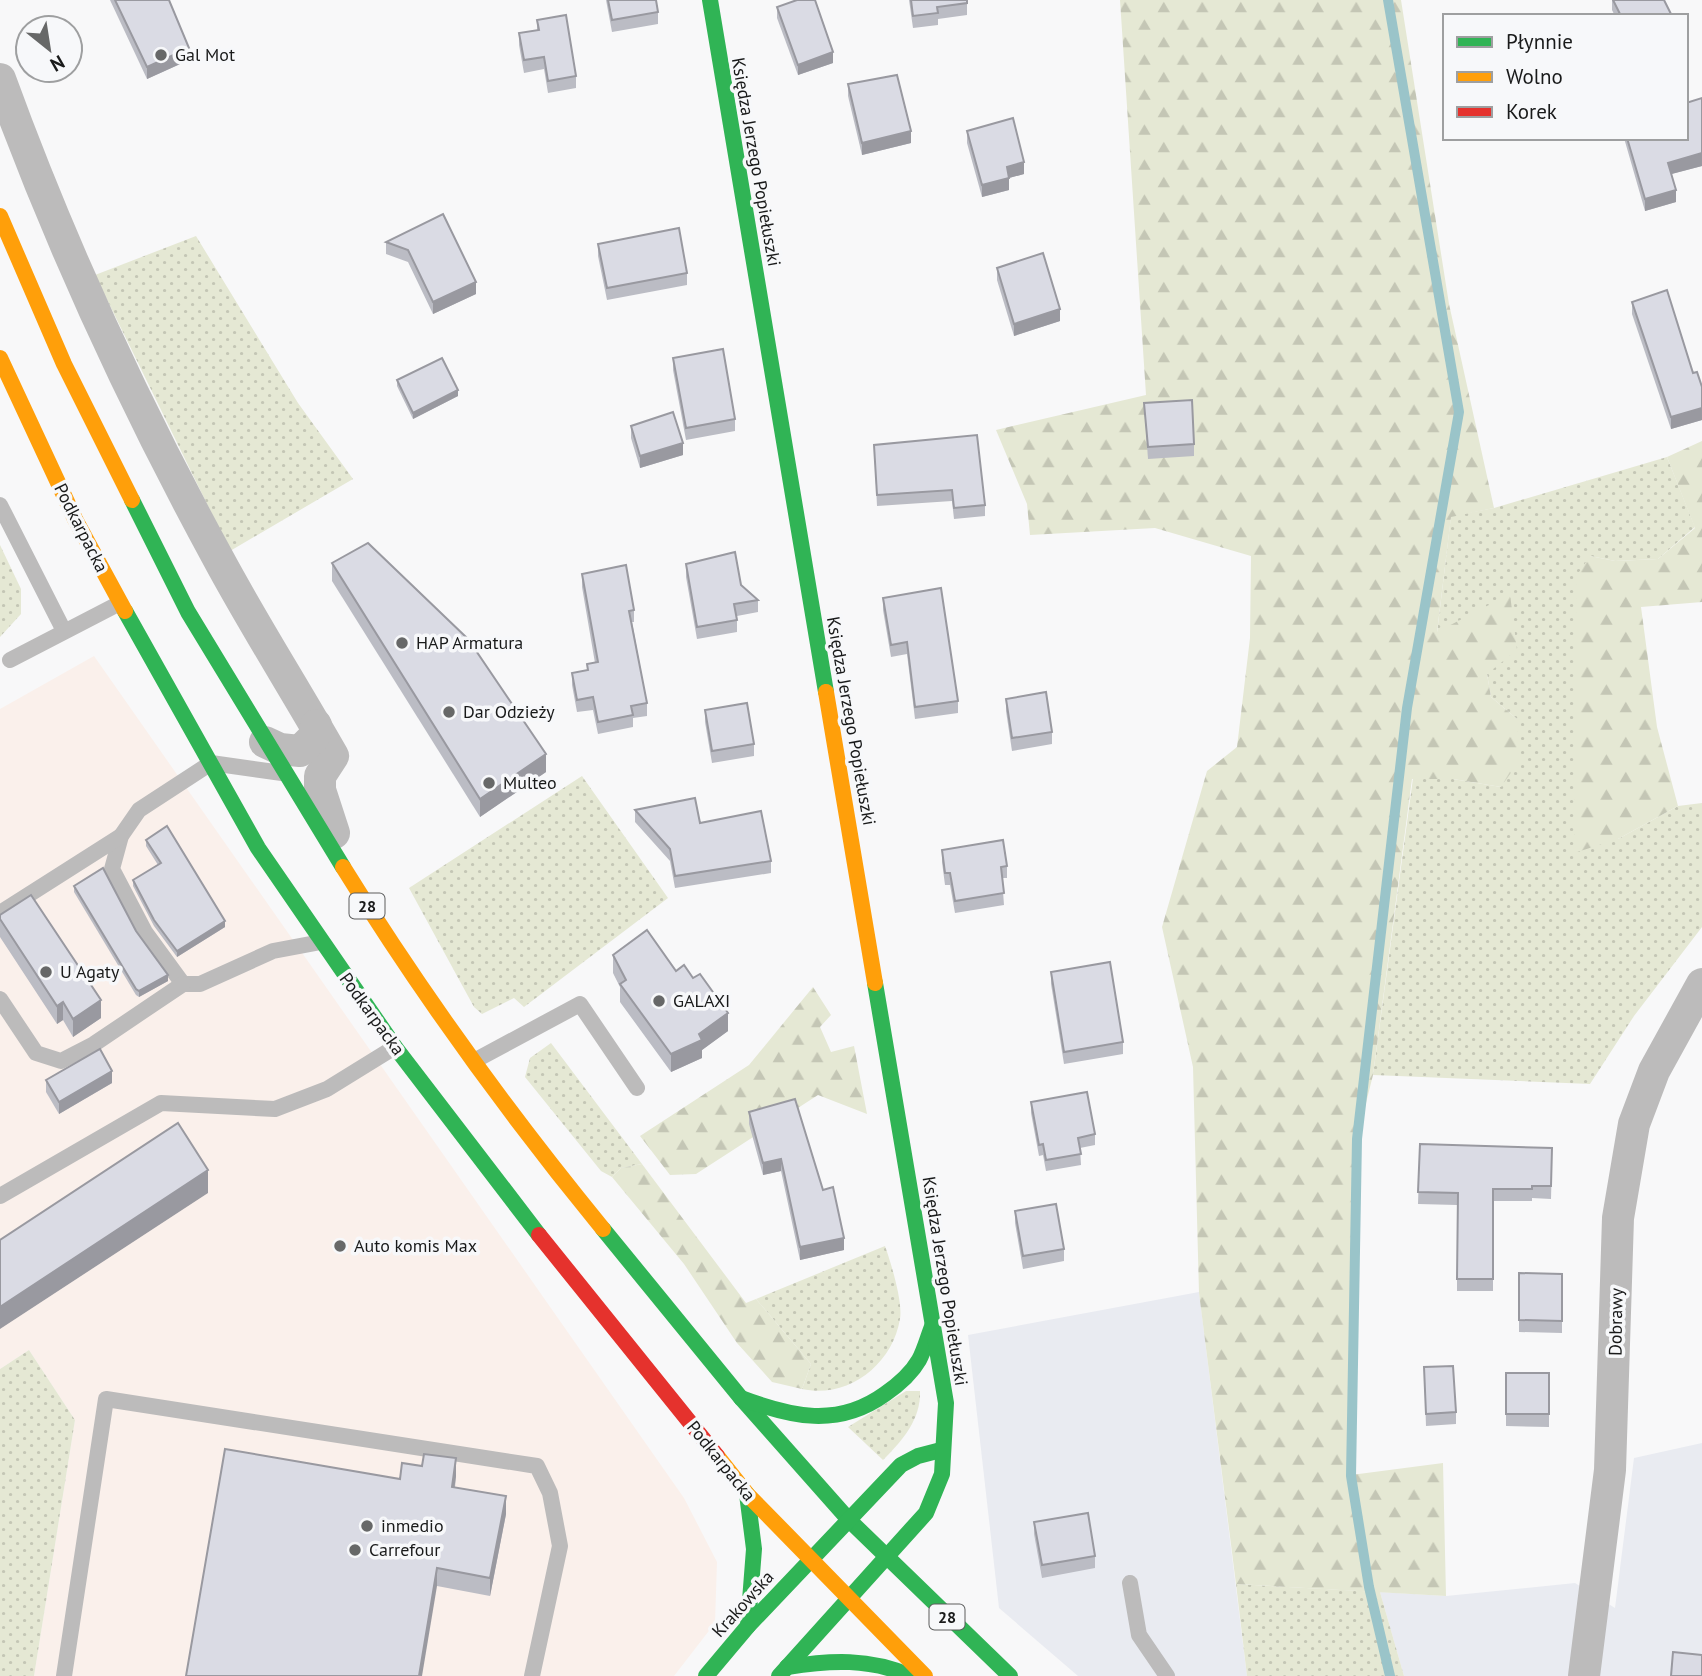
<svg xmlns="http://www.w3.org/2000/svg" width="1702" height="1676" font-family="'PT Sans',sans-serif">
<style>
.commercial{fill:#faf0eb}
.built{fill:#e9ebf1}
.grass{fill:url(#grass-dots)}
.forest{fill:url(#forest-firs)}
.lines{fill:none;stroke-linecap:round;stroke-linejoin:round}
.stream{stroke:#9ac4c9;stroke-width:10}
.lane{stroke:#bcbbbb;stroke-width:16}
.street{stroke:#bcbbbb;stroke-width:32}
.fast{stroke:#30b455;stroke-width:16}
.slow{stroke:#ff9f0a;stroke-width:16}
.jam{stroke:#e5322d;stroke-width:16}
.wall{fill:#bbbcc4}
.shaded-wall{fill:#9999a0}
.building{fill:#dadbe4;stroke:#9999a0;stroke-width:2}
.poi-dot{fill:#676868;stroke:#f7f8fa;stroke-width:2.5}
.labels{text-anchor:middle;stroke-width:7;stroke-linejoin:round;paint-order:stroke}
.shield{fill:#f7f8fa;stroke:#5c5d5d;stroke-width:2}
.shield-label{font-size:16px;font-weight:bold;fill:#191a1a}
.poi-label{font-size:18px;fill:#191a1a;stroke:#f7f8fa;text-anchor:start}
.street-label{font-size:18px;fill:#191a1a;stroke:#f7f8fa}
</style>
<defs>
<pattern id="grass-dots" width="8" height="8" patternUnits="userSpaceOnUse" patternTransform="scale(1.75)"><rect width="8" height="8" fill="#e5e8d4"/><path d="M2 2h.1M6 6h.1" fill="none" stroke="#c4c6b5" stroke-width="1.8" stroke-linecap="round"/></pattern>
<pattern id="forest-firs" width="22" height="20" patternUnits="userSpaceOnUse" patternTransform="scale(1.75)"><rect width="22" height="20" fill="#e5e8d4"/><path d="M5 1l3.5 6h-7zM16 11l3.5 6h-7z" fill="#c4c6b5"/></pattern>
</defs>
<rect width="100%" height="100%" fill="#f8f8f9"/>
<!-- commercial -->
<path class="commercial" d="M94 656 684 1498 717 1562 715 1623 674 1676H34L75 1420 29 1350 0 1369V709Z"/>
<!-- built -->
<g class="built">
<path d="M1199 1292 1247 1676H1078L999 1608 968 1335Z"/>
<path d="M1702 1443V1676H1404L1380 1592 1446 1596 1575 1583 1615 1608 1634 1458Z"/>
</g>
<!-- grass -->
<g class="grass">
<path d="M196 236 298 403 353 479 230 551 95 275Z"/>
<path d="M1667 457 1695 527 1658 559 1615 561 1590 556 1618 839 1678 806 1702 803V927L1634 1016 1590 1084 1373 1075 1413 778 1453 779 1501 787 1517 719 1491 697 1487 674 1510 595 1437 633 1451 516 1494 508Z"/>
<path d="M0 545 21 589V614L0 637Z"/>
<path d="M582 776 668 898 524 1007 514 998 482 1014 474 1007 409 888Z"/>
<path d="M551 1043 642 1164 621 1168 612 1177 601 1171 525 1077 530 1058Z"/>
<path d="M885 1246C891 1263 903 1302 900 1319 892 1366 847 1399 802 1389L811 1364 756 1299Z"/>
<path d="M29 1350 75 1420 34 1676H0V1369Z"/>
<path d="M906 1391H920C921 1419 903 1440 883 1460L848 1427Z"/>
<path d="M1236 1584 1380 1592 1404 1676H1247Z"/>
</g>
<!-- forest -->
<g class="forest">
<path d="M1120 0H1401L1449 304 1494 508 1451 517 1437 632 1510 594 1517 650 1487 674 1491 697 1517 719 1519 761 1501 787 1453 779H1412L1373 1075 1357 1139 1351 1475 1443 1463 1446 1596 1236 1584 1199 1293 1193 1067 1162 927 1207 771 1237 747 1250 638 1251 556 1155 528 1030 535 1027 504 996 430 1146 395Z"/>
<path d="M1702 441V602L1641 607 1657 727 1678 806 1618 839 1574 853 1577 575 1590 556 1615 561 1658 559 1695 528 1667 457Z"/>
<path d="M813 987 831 1015 820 1027 831 1052 854 1046 867 1114 818 1095 696 1174 670 1175 640 1136 749 1065Z"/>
<path d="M642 1164 746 1303 756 1299 811 1364 802 1389 772 1382 737 1343 684 1264 612 1177 621 1168Z"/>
</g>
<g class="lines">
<!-- stream -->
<path class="stream" d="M1388 0 1459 412 1407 708 1357 1139 1351 1476 1369 1587 1390 1676"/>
<!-- lane -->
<g class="lane">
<path d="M0 505 64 631"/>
<path d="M10 660 120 603"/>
<path d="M282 773 211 763 139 810 121 836 112 869 145 932 183 984H200L273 951 321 942"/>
<path d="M0 913 121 836"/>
<path d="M0 999 36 1053 61 1061 94 1044 183 984"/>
<path d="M474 1061 580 1004 637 1088"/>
<path d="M0 1196 161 1103 275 1109 327 1089 395 1047"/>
<path d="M1130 1583 1139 1635 1167 1676"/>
<path d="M64 1676 106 1399 537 1466 550 1493 560 1546 532 1676"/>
</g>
<!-- street -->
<g class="street">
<path d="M0 79C60 244 134 404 218 558 254 625 295 689 333 756L320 776V790L334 833"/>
<path d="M265 742 280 749 300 751 314 737 316 725"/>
<path d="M1584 1676 1610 1470 1618 1218 1634 1124 1654 1071 1702 984"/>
</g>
<!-- fast -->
<g class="fast">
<path d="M710 0 826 692"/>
<path d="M132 500 188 612 343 867"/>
<path d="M125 611 258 848 395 1047 539 1235"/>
<path d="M603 1229 741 1398 849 1520 1010 1676"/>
<path d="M741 1398C791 1417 838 1428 885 1394 898 1385 911 1374 919 1360 925 1349 928 1336 933 1324"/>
<path d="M747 1494 754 1549 748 1626"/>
<path d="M787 1667C831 1660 869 1658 911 1676"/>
<path d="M706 1676 748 1626 901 1465 918 1456 941 1450"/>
<path d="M779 1676 926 1513 942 1474 946 1403 875 983"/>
</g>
<!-- slow -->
<g class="slow">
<path d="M0 216 64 364 132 500"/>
<path d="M0 358 75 519 125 611"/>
<path d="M826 692 875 983"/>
<path d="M343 867C421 993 509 1114 603 1229"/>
<path d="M717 1456 747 1494 925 1676"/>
</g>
<!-- jam -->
<path class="jam" d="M539 1235 717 1456"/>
</g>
<!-- wall -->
<g class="wall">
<path d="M110 0H169L189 60 147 79Z"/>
<path d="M606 0H656L658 12V24L612 32Z"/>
<path d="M909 0H967V15L938 19V25L913 28Z"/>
<path d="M1612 0H1664L1672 16H1615L1612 10Z"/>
<path d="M777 7 833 63 798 75 777 18Z"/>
<path d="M537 20 576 76V88L548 93 544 69 524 73 519 45V33L537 30Z"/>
<path d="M848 84 911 143 862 155 848 96Z"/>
<path d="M1702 98V166L1671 174 1676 202 1645 211 1624 138H1686Z"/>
<path d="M967 131 1024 174 1009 178V190L982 197 967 143Z"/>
<path d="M443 214 476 294 433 314 408 262 386 254V242Z"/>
<path d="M598 244 687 273V285L607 300 598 256Z"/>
<path d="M997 268 1060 321 1014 336 997 280Z"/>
<path d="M1632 302 1693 373 1702 387V420L1671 429 1632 314Z"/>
<path d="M673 358 735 419V431L686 440 673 370Z"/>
<path d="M397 380 458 396 413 419 397 386Z"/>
<path d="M1144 403 1194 444V456L1148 459Z"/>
<path d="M631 426 683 455 640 468 631 438Z"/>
<path d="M874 445 985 505V516L954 519 952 501 877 506Z"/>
<path d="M332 563 546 772 480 817 332 581Z"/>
<path d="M686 564 741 585 758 600V612L737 616V632L697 639 686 577Z"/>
<path d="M582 574 634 610V622H632L647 703V716L633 718V727L598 734 593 710 577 712 572 685V673L587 670V664L595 663 582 587Z"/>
<path d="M883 598 958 701V713L915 719 907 654 891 657 883 610Z"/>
<path d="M1006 699 1052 732V744L1012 751 1006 711Z"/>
<path d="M705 710 754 744V756L712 763 705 722Z"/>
<path d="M635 810 771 861V873L675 888 670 861 635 822Z"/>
<path d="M146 840 225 927 177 957 154 926 133 886V880L158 865 146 846Z"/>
<path d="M942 850 1007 866V878H1002L1004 905 955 913 950 885H945L942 862Z"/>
<path d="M74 886 136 931 168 981 139 997 136 995 74 892Z"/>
<path d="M0 915 101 1018 73 1037 63 1020 57 1024 0 937Z"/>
<path d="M613 955 676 971 728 1031 702 1050V1058L671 1072 620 1002V987L613 973Z"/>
<path d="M1051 972 1123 1042V1054L1064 1064 1051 984Z"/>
<path d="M46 1080 112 1083 59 1114 46 1092Z"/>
<path d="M1031 1102 1095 1134V1145L1080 1148 1081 1165 1046 1171 1043 1155 1039 1156 1031 1113Z"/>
<path d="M749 1112 823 1190 844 1250 800 1260 781 1171 763 1175 749 1124Z"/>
<path d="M1420 1144 1552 1160 1551 1199 1532 1198V1201H1493V1291H1457V1205L1418 1204Z"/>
<path d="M1015 1211 1064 1249V1261L1023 1269 1015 1223Z"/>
<path d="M1519 1273 1562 1274V1333L1519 1332Z"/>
<path d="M1424 1367 1456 1412V1424L1426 1426Z"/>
<path d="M1506 1373H1549V1427L1506 1426Z"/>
<path d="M456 1476 455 1488 506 1514 490 1596 437 1586 400 1479Z"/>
<path d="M1034 1522 1095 1556V1568L1042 1578 1034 1534Z"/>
</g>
<!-- shaded-wall -->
<g class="shaded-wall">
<path d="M189 48V60L147 79V67Z"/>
<path d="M833 52V63L798 75V65Z"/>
<path d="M911 131V143L862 155V143Z"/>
<path d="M1702 153V166L1668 175V163Z"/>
<path d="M1024 162V174L1009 178V190L982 197V185L1007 167Z"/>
<path d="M1676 190V202L1645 211V199Z"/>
<path d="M476 282V294L433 314V302Z"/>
<path d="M1060 309V321L1014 336V324Z"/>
<path d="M458 390V396L413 419V413Z"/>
<path d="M1702 408V420L1671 429V417Z"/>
<path d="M683 443V455L640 468V456Z"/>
<path d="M546 754V772L480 817V799Z"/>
<path d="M225 921V927L177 957V951Z"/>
<path d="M168 975V981L139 997V991Z"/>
<path d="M101 1000V1018L73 1037V1019Z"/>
<path d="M63 1002V1020L57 1024V1006Z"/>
<path d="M728 1013V1031L702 1050V1058L671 1072V1054Z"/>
<path d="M112 1071V1083L59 1114V1102Z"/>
<path d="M781 1159V1171L763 1175V1163Z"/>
<path d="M208 1170V1193L0 1329V1307Z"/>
<path d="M844 1238V1250L800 1260V1247Z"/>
<path d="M456 1458V1476L452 1505V1487Z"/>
<path d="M506 1496V1514L490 1596V1578Z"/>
<path d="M437 1568V1586L422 1676H419Z"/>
</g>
<!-- building -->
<g class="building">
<path d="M115 0H169L189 48 147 67Z"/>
<path d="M608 0H656L658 12 612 20Z"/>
<path d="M797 0H815L833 52 798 65 777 7Z"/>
<path d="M911 0H967V3L937 7 938 13 913 16Z"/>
<path d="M1613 0H1664L1672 16H1621Z"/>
<path d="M566 15 576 76 548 81 544 57 524 60 519 33 539 30 537 20Z"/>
<path d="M897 75 911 131 862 143 848 84Z"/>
<path d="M1702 98V153L1668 163 1676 190 1645 199 1627 138H1686V103Z"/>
<path d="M1013 118 1024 162 1007 167 1009 178 982 185 967 131Z"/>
<path d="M443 214 476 282 433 302 408 250 386 242Z"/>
<path d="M679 228 687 273 607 288 598 244Z"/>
<path d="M1043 253 1060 309 1014 324 997 268Z"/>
<path d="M1667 290 1693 373 1697 372 1702 387V408L1671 417 1632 302Z"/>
<path d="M723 349 735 419 686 428 673 358Z"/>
<path d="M442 358 458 390 413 413 397 380Z"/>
<path d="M1192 400 1194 444 1148 447 1144 403Z"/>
<path d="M673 412 683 443 640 456 631 426Z"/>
<path d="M977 435 985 505 954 508 952 490 877 495 874 445Z"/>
<path d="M368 543 468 639 546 754 480 799 332 563Z"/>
<path d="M735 552 741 585 758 600 734 604 737 620 697 627 686 564Z"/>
<path d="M626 565 634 610 629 611 647 703 631 706 633 715 598 722 593 697 577 700 572 673 588 670 587 664 598 662 582 574Z"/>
<path d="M941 588 958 701 915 707 907 642 891 645 883 598Z"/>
<path d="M1046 692 1052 732 1012 738 1006 699Z"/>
<path d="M747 703 754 744 712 751 705 710Z"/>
<path d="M695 798 700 823 761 811 771 861 675 876 670 849 635 810Z"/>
<path d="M167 826 225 921 177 951 154 920 133 880 161 863 146 840Z"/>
<path d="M1003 840 1007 866 1001 867 1004 893 955 901 950 873H945L942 850Z"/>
<path d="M103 868 136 931 168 975 139 991 136 989 74 886Z"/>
<path d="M31 895 101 1000 73 1019 63 1002 57 1006 0 919V915Z"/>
<path d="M647 930 676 971 684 965 693 978 700 974 728 1013 699 1034 702 1040 671 1054 620 984 626 980 613 955Z"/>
<path d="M1110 962 1123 1042 1064 1052 1051 972Z"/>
<path d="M100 1049 112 1071 59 1102 46 1080Z"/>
<path d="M1087 1092 1095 1134 1078 1138 1081 1154 1046 1160 1043 1144 1039 1145 1031 1102Z"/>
<path d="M795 1099 823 1190 833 1187 844 1238 800 1247 781 1159 763 1163 749 1112Z"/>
<path d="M178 1123 208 1170 0 1307V1240Z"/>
<path d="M1420 1144 1552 1148 1551 1186H1532V1189H1493V1279H1457L1458 1193 1418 1192Z"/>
<path d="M1056 1204 1064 1249 1023 1256 1015 1211Z"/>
<path d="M1519 1273 1562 1274V1321L1519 1320Z"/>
<path d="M1453 1366 1456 1412 1426 1414 1424 1367Z"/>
<rect x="1506" y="1373" width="43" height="41"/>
<path d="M225 1449 400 1479 402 1463 422 1466 424 1454 456 1458 452 1487 506 1496 490 1578 437 1568 419 1676H186Z"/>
<path d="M1088 1513 1095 1556 1042 1565 1034 1522Z"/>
<path d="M1673 1652 1702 1655V1676H1671Z"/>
</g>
<!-- markers -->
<g class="poi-dot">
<circle cx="161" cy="55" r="7"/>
<circle cx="402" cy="643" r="7"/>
<circle cx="449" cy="712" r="7"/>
<circle cx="489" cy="783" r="7"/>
<circle cx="46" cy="972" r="7"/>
<circle cx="659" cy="1001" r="7"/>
<circle cx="340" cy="1246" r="7"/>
<circle cx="367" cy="1526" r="7"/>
<circle cx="355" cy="1550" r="7"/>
</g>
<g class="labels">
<!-- shield labels -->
<g class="shield">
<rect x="349.5" y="893.5" width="35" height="25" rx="5"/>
<rect x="929.5" y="1604.5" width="35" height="25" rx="5"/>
</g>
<g class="shield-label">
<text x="367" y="912">28</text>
<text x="947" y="1623">28</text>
</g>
<!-- poi labels -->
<g class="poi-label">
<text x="175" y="61">Gal Mot</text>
<text x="416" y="649">HAP Armatura</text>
<text x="463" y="718">Dar Odzieży</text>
<text x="503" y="789">Multeo</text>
<text x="60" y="978">U Agaty</text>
<text x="673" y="1007">GALAXI</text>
<text x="354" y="1252">Auto komis Max</text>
<text x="381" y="1532">inmedio</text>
<text x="369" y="1556">Carrefour</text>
</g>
<!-- street labels -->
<g class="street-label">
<text transform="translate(756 162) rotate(80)" y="6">Księdza Jerzego Popiełuszki</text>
<text transform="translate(81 528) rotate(63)" y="6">Podkarpacka</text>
<text transform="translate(851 721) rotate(80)" y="6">Księdza Jerzego Popiełuszki</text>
<text transform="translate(372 1014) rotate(54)" y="6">Podkarpacka</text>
<text transform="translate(945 1281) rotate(81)" y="6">Księdza Jerzego Popiełuszki</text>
<text transform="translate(1616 1322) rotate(-89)" y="6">Dobrawy</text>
<text transform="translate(721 1461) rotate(51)" y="6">Podkarpacka</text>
<text transform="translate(743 1604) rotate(-48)" y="6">Krakowska</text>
</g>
</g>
<!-- legend -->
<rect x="1443" y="14" width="245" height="126" fill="#f7f8fa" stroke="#9e9fa0" stroke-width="2"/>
<rect x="1457" y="37" width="35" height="10" fill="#30b455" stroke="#9e9fa0" stroke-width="2"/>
<text x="1506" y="49" font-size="21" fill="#191a1a">Płynnie</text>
<rect x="1457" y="72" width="35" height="10" fill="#ff9f0a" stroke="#9e9fa0" stroke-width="2"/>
<text x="1506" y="84" font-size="21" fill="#191a1a">Wolno</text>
<rect x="1457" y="107" width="35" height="10" fill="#e5322d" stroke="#9e9fa0" stroke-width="2"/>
<text x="1506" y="119" font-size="21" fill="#191a1a">Korek</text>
<!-- north arrow -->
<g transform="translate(49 49) rotate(150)"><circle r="33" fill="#f7f8fa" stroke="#9e9fa0" stroke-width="2"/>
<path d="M0-5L12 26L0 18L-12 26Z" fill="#676868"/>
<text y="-10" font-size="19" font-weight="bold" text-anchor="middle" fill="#191a1a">N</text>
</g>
</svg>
